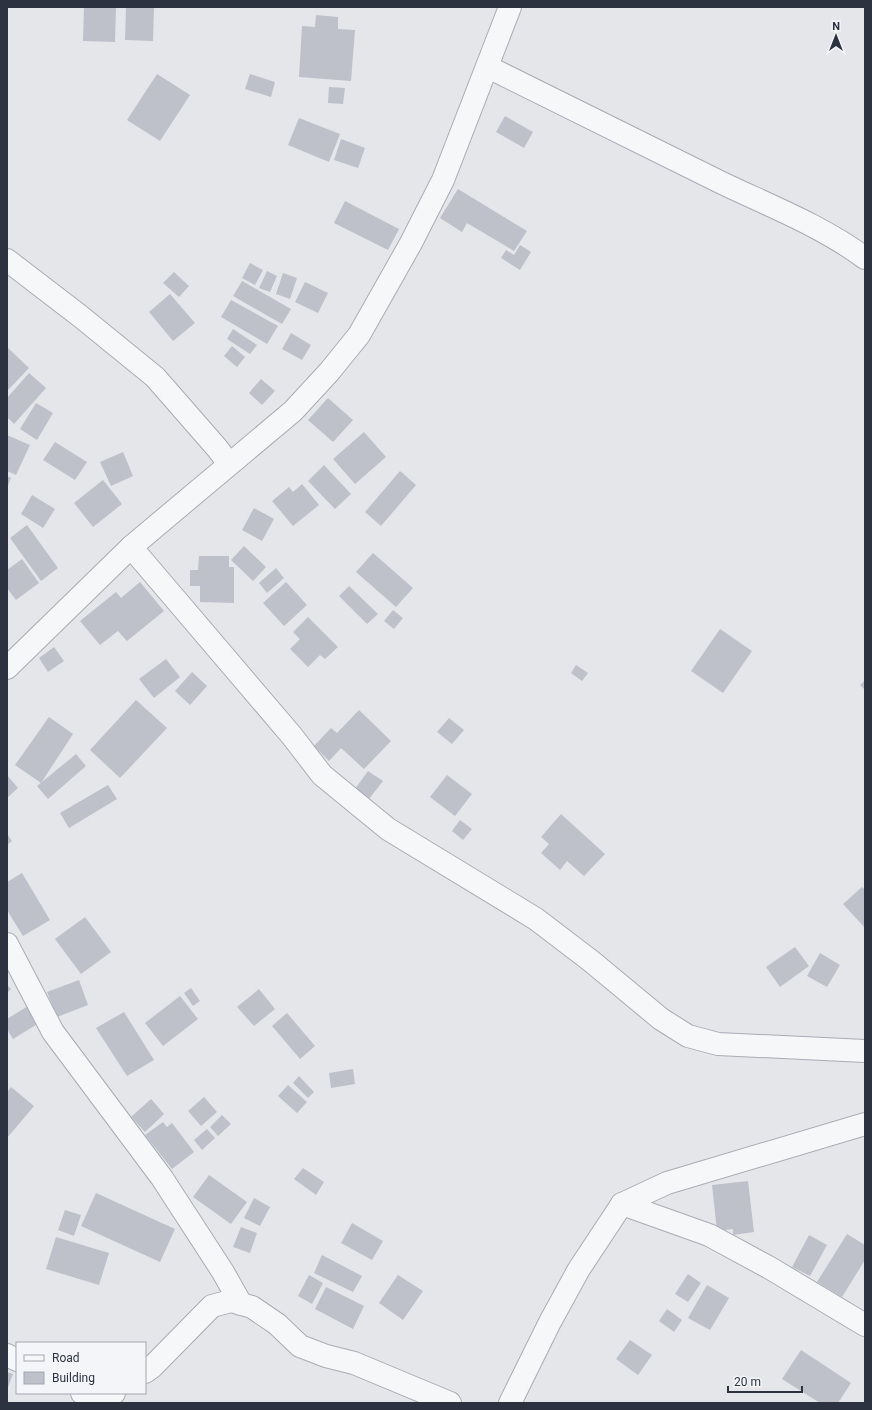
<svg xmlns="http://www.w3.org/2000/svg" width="872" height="1410" font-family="Roboto,sans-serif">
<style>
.building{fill:#bec1ca}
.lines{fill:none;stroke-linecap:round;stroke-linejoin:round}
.minor-casing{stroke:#a9acb4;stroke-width:24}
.minor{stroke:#f6f7f9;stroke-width:22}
</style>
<rect width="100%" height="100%" fill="#e4e6ea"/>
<!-- building -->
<g class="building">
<path d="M84 7H116L115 42 83 41Z"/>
<path d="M126 7H154L153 41 125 40Z"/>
<path d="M316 15 338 17V29L355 30 351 81 299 77 302 26 315 27Z"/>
<path d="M157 74 190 95 160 141 127 120Z"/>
<path d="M250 74 275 82 271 97 245 89Z"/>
<path d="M329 87 345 88 343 104 328 103Z"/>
<path d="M505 116 533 132 524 148 496 132Z"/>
<path d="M299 118 340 134 329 162 288 145Z"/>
<path d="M341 139 365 148 358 168 334 160Z"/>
<path d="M458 189 527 231 514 251 467 223 462 232 440 218Z"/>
<path d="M345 201 399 229 388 250 334 223Z"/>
<path d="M520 245 531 252 520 270 501 258 506 250 514 255Z"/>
<path d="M250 263 263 270 255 285 242 278Z"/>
<path d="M267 271 277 276 270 292 259 288Z"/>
<path d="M174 272 189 286 179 297 163 283Z"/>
<path d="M283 273 297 278 290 299 276 294Z"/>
<path d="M242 281 291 309 282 324 233 296Z"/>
<path d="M305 282 328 293 318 313 295 302Z"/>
<path d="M170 294 195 323 173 341 149 312Z"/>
<path d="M231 300 278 326 267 344 221 317Z"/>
<path d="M233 329 257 345 250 354 227 339Z"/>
<path d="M291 333 311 345 302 360 282 349Z"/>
<path d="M232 346 245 357 237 367 224 356Z"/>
<path d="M7 347 29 368 7 391Z"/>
<path d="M29 373 46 388 14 424 7 417V398Z"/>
<path d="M261 379 275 391 262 405 249 393Z"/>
<path d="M328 398 353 420 333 442 308 420Z"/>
<path d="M36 403 53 413 37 440 20 429Z"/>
<path d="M364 432 386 457 355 484 333 459Z"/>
<path d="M7 435 30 445 16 475 7 471Z"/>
<path d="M55 442 87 462 75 480 43 460Z"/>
<path d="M123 452 133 476 111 486 100 462Z"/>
<path d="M324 465 351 494 335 509 308 481Z"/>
<path d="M400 471 416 485 381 526 365 512Z"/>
<path d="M7 476 11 478 7 488Z"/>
<path d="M103 480 122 504 93 527 74 503Z"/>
<path d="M302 484 319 505 293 526 272 501 289 487 293 492Z"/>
<path d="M32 495 55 509 43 528 21 514Z"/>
<path d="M254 508 274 519 262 541 242 530Z"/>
<path d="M27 525 58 568 41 581 10 538Z"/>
<path d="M244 546 266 567 253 581 231 560Z"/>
<path d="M373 553 413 588 396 607 356 572Z"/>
<path d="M199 556H229V567H234V603L200 602V586H190V570H198Z"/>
<path d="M22 559 39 583 16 600 7 588V570Z"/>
<path d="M276 568 284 578 267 593 259 583Z"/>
<path d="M140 582 164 611 127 641 118 631 100 645 80 621 116 592 121 598Z"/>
<path d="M286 582 307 605 284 626 263 603Z"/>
<path d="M349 586 378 614 367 624 339 596Z"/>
<path d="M393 610 403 618 394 629 384 621Z"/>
<path d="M308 617 338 647 325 659 320 655 308 667 290 649 300 639 293 632Z"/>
<path d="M720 629 752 651 723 693 691 671Z"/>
<path d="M54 647 64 661 48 672 39 658Z"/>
<path d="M166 659 180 677 154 698 139 679Z"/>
<path d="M576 665 588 673 582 681 571 673Z"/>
<path d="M192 672 207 686 190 705 175 691Z"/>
<path d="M865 680V690L860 685Z"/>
<path d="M136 700 167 728 120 778 90 750Z"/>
<path d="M359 710 391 741 364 769 341 748 329 761 314 746 331 728 337 733Z"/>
<path d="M49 717 73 734 41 783 15 765Z"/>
<path d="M449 718 464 730 452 744 437 732Z"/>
<path d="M76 754 86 766 48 799 37 786Z"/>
<path d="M368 771 383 781 369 799 355 789Z"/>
<path d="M7 775 18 788 7 798Z"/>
<path d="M447 775 472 794 455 816 430 797Z"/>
<path d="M108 785 117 799 69 828 60 813Z"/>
<path d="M561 814 605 854 584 876 567 861 560 870 541 853 549 844 541 837Z"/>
<path d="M460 820 472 829 463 840 452 831Z"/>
<path d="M7 834 12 841 7 845Z"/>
<path d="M22 873 50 920 23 936 7 910V882Z"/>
<path d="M862 887 865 890V928L843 904Z"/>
<path d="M85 917 111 952 81 974 55 939Z"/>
<path d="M795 947 809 966 780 987 766 967Z"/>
<path d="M820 953 840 965 827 987 807 976Z"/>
<path d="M79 980 88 1005 57 1017 47 992Z"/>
<path d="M7 985 11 989 7 993Z"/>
<path d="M191 988 200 1001 193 1006 184 993Z"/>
<path d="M259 989 275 1009 254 1026 237 1007Z"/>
<path d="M180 996 198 1019 163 1046 145 1023Z"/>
<path d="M28 1006 39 1023 13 1039 7 1029V1019Z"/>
<path d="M124 1012 154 1060 127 1076 96 1028Z"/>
<path d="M287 1013 315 1046 300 1059 272 1026Z"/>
<path d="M353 1069 355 1084 331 1088 329 1073Z"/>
<path d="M299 1076 314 1092 308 1098 293 1083Z"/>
<path d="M288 1085 307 1102 297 1113 278 1096Z"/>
<path d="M11 1087 34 1106 7 1138V1092Z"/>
<path d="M204 1097 217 1112 201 1126 188 1111Z"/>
<path d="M151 1099 164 1114 145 1132 131 1117Z"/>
<path d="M222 1115 231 1124 218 1136 210 1127Z"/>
<path d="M163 1122 167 1127 172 1123 194 1152 172 1169 145 1135Z"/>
<path d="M207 1129 215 1138 202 1150 194 1140Z"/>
<path d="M303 1168 324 1182 316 1195 294 1179Z"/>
<path d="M209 1175 247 1202 231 1224 193 1197Z"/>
<path d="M748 1181 754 1232 733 1235V1229L717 1231 712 1185Z"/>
<path d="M96 1193 175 1229 160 1262 81 1226Z"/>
<path d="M254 1198 270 1207 260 1226 244 1218Z"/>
<path d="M65 1210 81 1215 74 1236 58 1230Z"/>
<path d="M352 1223 383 1241 372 1260 341 1243Z"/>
<path d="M241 1227 257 1233 250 1253 233 1247Z"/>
<path d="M847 1234 865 1245V1260L842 1297 817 1282Z"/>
<path d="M809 1235 827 1245 810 1276 792 1267Z"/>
<path d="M56 1237 109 1253 99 1285 46 1269Z"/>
<path d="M322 1255 362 1276 353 1292 314 1273Z"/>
<path d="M688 1274 701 1283 688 1302 675 1294Z"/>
<path d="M309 1275 323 1283 312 1304 298 1296Z"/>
<path d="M398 1275 423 1291 403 1320 379 1303Z"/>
<path d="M707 1285 729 1298 710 1330 688 1318Z"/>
<path d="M326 1287 364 1306 353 1329 315 1309Z"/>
<path d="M667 1309 682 1320 674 1332 659 1321Z"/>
<path d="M630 1340 652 1355 638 1375 616 1359Z"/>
<path d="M801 1350 851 1383 838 1403H820L782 1379Z"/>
<path d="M7 1372 13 1374 7 1390Z"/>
</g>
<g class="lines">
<defs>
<g id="minor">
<path d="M488 67C566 106 644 145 722 183 770 206 822 226 865 258"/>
<path d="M7 260 80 316 155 377 217 448 229 464"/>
<path d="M131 547 292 736 322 775 388 829 536 919 591 961 661 1019 688 1036 718 1044 865 1051"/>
<path d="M7 668 131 547 293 411 329 372 359 335 411 243 443 180 510 7"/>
<path d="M7 944 53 1032 162 1178 223 1272 241 1304"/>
<path d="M622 1204 709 1235 770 1268 865 1325"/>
<path d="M7 1355 17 1360"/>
<path d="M145 1372 152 1367 212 1306 231 1301 252 1307 277 1324 300 1346 326 1356 354 1363 450 1403"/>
<path d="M82 1393 110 1396 114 1393"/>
<path d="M510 1403 550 1322 579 1269 622 1204 667 1183 865 1124"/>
</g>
</defs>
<!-- minor casing -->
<use href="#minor" class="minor-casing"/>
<!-- minor -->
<use href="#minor" class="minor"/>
</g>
<!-- border -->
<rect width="872" height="1410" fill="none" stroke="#2d3241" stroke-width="16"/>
<!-- legend -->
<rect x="16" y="1342" width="130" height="52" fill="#f3f5f8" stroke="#a4a7af"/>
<rect x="24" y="1355" width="20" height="6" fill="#f6f7f9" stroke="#a4a7af"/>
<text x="52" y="1362" font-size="12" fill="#2d3241">Road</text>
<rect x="24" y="1372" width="20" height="12" fill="#bec1ca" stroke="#a4a7af"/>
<text x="52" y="1382" font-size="12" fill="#2d3241">Building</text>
<!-- north arrow -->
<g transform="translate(836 36)" stroke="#f3f5f8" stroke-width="3" paint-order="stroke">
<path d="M0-3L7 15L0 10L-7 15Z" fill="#2d3241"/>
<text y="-6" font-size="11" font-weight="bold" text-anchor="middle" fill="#2d3241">N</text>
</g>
<!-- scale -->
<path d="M728 1386v6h74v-6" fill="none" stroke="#2d3241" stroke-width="2"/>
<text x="734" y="1386" font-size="12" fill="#2d3241" stroke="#f3f5f8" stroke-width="3" paint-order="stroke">20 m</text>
</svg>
